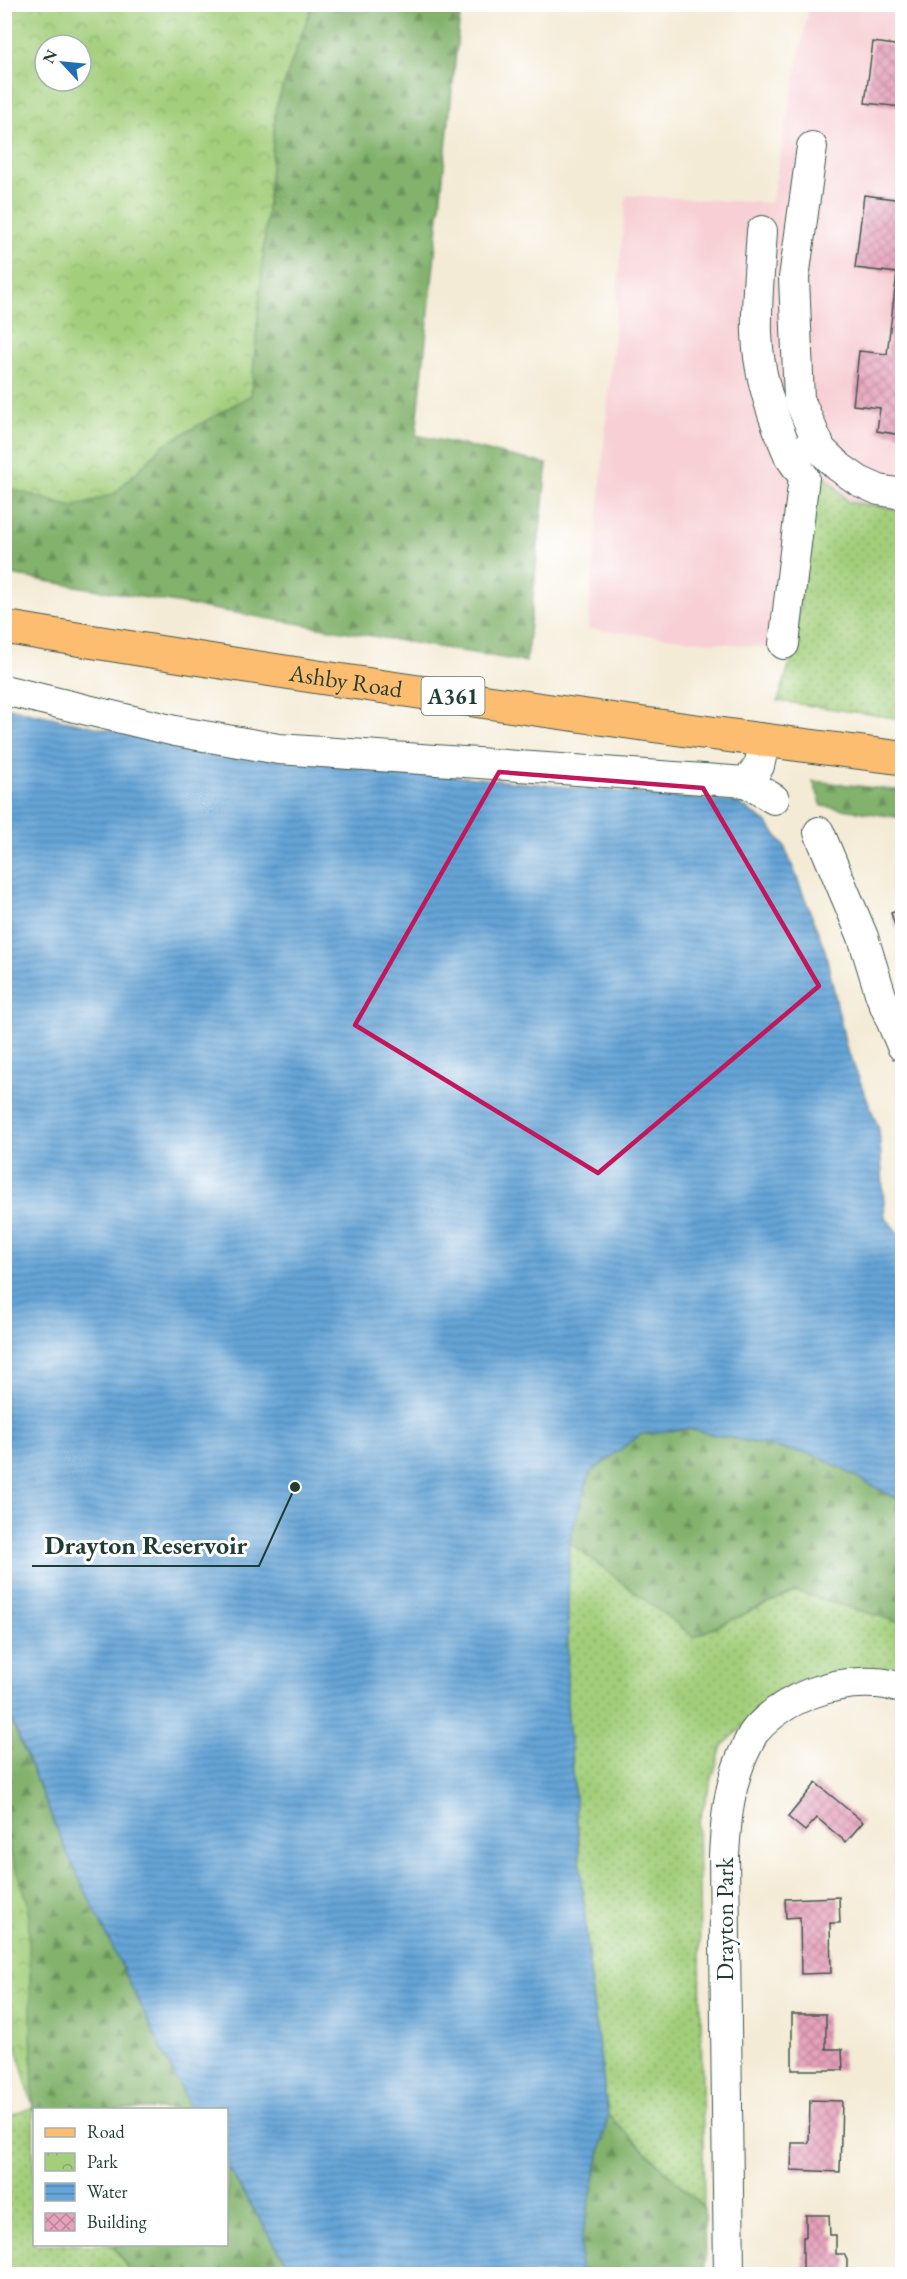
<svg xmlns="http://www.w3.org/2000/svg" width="907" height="2279" font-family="'EB Garamond',serif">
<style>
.built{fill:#f7cfd4}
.grass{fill:url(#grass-dots);stroke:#618658;stroke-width:1.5}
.forest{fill:url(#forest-firs);stroke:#507850;stroke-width:1.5}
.park{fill:url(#park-crowns);stroke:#618658;stroke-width:1.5;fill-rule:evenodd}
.water{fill:url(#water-rules);stroke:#427086;stroke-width:1.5}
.building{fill:url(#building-cross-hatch)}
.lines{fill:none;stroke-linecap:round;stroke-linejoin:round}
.minor-casing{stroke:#3f574c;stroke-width:32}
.major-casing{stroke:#3f574c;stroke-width:35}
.minor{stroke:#fff;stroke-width:30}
.major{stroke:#fcbd6f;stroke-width:33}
.marked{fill:none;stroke:#c2185b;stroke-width:4.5;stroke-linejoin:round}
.labels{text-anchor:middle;stroke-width:6;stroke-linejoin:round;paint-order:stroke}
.shield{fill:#fff;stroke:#627771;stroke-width:1.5}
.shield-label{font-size:22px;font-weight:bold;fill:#1f3d34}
.street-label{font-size:24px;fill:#1f3d34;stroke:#fff}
.leader{fill:none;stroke:#1f3d34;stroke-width:2}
.callout-dot{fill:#1f3d34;stroke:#fff;stroke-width:2}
.callout-label{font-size:26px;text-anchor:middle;font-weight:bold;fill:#1f3d34;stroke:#fff;stroke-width:6;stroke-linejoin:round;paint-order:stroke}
</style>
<defs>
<pattern id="grass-dots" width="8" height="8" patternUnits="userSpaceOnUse" patternTransform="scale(1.5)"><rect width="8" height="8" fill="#a3cf7c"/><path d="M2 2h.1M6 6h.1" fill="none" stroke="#84a966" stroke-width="1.8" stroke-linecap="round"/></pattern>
<pattern id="forest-firs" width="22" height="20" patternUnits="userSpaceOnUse" patternTransform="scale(1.5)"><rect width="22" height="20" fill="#82b26c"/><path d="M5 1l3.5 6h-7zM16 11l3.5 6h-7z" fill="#6a925a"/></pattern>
<pattern id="park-crowns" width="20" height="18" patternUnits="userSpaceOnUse" patternTransform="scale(1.5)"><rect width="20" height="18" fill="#a3cf7c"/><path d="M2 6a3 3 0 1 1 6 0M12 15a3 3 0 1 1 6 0" fill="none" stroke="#84a966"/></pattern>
<pattern id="water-rules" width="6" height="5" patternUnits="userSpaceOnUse" patternTransform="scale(1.5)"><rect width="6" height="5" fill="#65a4d7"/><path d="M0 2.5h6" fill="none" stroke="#5387af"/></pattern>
<pattern id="building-cross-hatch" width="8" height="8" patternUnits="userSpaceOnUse" patternTransform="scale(1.5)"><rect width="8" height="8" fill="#e7a1bb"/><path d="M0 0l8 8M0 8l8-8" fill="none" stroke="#bb8499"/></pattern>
</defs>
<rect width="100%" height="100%" fill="#fff"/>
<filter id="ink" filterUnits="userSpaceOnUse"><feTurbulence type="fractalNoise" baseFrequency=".0167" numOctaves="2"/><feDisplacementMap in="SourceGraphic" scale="12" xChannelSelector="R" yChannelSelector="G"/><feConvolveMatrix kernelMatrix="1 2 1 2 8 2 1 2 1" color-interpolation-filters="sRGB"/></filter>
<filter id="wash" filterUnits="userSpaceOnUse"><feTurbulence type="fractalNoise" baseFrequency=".008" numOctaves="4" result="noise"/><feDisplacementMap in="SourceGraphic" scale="24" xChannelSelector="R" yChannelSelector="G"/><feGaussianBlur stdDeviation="1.35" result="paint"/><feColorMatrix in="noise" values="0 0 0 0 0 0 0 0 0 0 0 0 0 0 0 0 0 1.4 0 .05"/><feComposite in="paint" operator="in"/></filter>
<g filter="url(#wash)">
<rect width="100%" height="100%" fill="#f4ebd6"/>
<!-- built -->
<path class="built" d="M809 5H902V719L778 701 794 651 588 629 626 195 771 203Z"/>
<!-- grass -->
<g class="grass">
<path d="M818 467 848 502 902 510V719L778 701 794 651Z"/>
<path d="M569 1542 694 1637 795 1591 902 1623V1673L868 1668 789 1685 722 1746 698 1824 704 2208 608 2115 591 1987 567 1704Z"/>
<path d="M33 2107 34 2244 113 2245 131 2274H5V2118Z"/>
</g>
<!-- forest -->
<g class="forest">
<path d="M312 5H461L416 435 547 464 526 662 5 574 4 487 114 494 163 445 251 395 276 106Z"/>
<path d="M813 781 902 791V818L822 806Z"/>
<path d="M687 1429 818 1456 902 1502V1623L795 1591 694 1637 569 1542 590 1473 641 1434Z"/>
<path d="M4 1704 65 1849 191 2109 34 2110 33 2107 28 1903 5 1837Z"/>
<path d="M608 2115 704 2208 705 2274H580L581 2241Z"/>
<path d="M227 2167 294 2274H131L113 2245 226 2244Z"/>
</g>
<!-- park -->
<g class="park">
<path d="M5 4 312 5 276 106 251 395 163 445 114 494 72 507 5 487ZM45 45H81V81H45Z"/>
<path d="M4 1837 28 1903 33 2107 5 2006Z"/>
</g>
<!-- water -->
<path class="water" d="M4 707 220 754 738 803 766 822 784 845 825 950 846 1046 879 1129 885 1217 902 1238V1502L818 1456 687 1429 641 1434 590 1473 569 1542 567 1704 591 1987 608 2115 581 2241 580 2274H294L227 2167 226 2110 191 2109 189 2106 65 1849 5 1704Z"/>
<g id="blocks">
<!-- building -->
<g class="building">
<path d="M873 42 902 46V107L865 103Z"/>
<path d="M864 195 902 200V435L877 431 880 408 853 405 859 351 887 354 897 273 855 268Z"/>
<path d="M902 909V927L896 929 891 913Z"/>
<path d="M816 1783 863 1822 846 1842 817 1818 805 1831 788 1817Z"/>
<path d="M839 1897 840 1923H830L831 1973 801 1974 800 1917 786 1918 785 1899Z"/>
<path d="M792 2014H826V2049H842L843 2070H792Z"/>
<path d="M810 2100 842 2101 840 2172 791 2170 792 2143H809Z"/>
<path d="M806 2215H829L830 2235H836V2254H844L847 2260V2274H803V2237H806Z"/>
</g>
</g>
</g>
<g filter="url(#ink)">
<use href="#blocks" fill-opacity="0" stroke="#3f574c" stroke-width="1.5"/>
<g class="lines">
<defs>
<g id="minor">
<path d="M812 147 794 278 799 399 821 450 839 467 859 481 879 490 902 494"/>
<path d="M762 231C760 264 756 299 757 333 758 375 773 419 790 457L818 442"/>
<path d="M784 644 804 477 790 457"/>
<path d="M4 690 175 731 279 749 746 782 759 766 765 740"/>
<path d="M746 782 774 799"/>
<path d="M819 832 863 937 881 996 902 1046"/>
<path d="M729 2274 724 1856C726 1818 729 1781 747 1746 750 1740 752 1734 756 1730 784 1698 833 1680 876 1683 884 1683 894 1686 902 1688"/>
</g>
<g id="major">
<path id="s1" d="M4 627C303 677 602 720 902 758"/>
</g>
</defs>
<!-- minor casing -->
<use href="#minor" class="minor-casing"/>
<!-- major casing -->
<use href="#major" class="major-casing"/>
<!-- minor -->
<use href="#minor" class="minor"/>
<!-- major -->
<use href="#major" class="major"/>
</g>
</g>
<!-- marked area -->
<path class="marked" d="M499 772 703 788 819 986 598 1173 355 1025Z"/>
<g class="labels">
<!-- shield labels -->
<rect class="shield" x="421.5" y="677" width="63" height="38" rx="4.5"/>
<g class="shield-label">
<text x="453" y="704">A361</text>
</g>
<!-- street labels -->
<g class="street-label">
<text dy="8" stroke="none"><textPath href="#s1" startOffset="346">Ashby Road</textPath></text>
<text transform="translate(725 1919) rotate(-90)" y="8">Drayton Park</text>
</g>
</g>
<!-- callouts -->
<path class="leader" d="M295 1487L259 1566H32"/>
<circle class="callout-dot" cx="295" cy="1487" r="6"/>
<g class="callout-label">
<text x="146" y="1554">Drayton Reservoir</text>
</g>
<!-- margin -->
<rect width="907" height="2279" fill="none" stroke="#fff" stroke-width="24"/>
<!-- legend -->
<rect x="33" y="2108" width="195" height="138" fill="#ffffff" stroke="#a5b1ae" stroke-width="1.5"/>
<rect x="45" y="2128" width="30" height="9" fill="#fcbd6f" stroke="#a5b1ae" stroke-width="1.5"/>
<text x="87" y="2138" font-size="18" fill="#1f3d34">Road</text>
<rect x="45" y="2153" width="30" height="18" fill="url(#park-crowns)" stroke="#a5b1ae" stroke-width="1.5"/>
<text x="87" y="2168" font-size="18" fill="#1f3d34">Park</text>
<rect x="45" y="2183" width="30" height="18" fill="url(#water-rules)" stroke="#a5b1ae" stroke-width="1.5"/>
<text x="87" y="2198" font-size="18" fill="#1f3d34">Water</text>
<rect x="45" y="2213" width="30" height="18" fill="url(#building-cross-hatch)" stroke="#a5b1ae" stroke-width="1.5"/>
<text x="87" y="2228" font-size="18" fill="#1f3d34">Building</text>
<!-- north arrow -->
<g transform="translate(63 63) rotate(296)"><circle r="28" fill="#ffffff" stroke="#a5b1ae" stroke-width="1.5"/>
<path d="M0-4.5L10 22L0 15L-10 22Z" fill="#1f6fb2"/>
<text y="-9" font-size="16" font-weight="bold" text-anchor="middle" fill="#1f3d34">N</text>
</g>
</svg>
